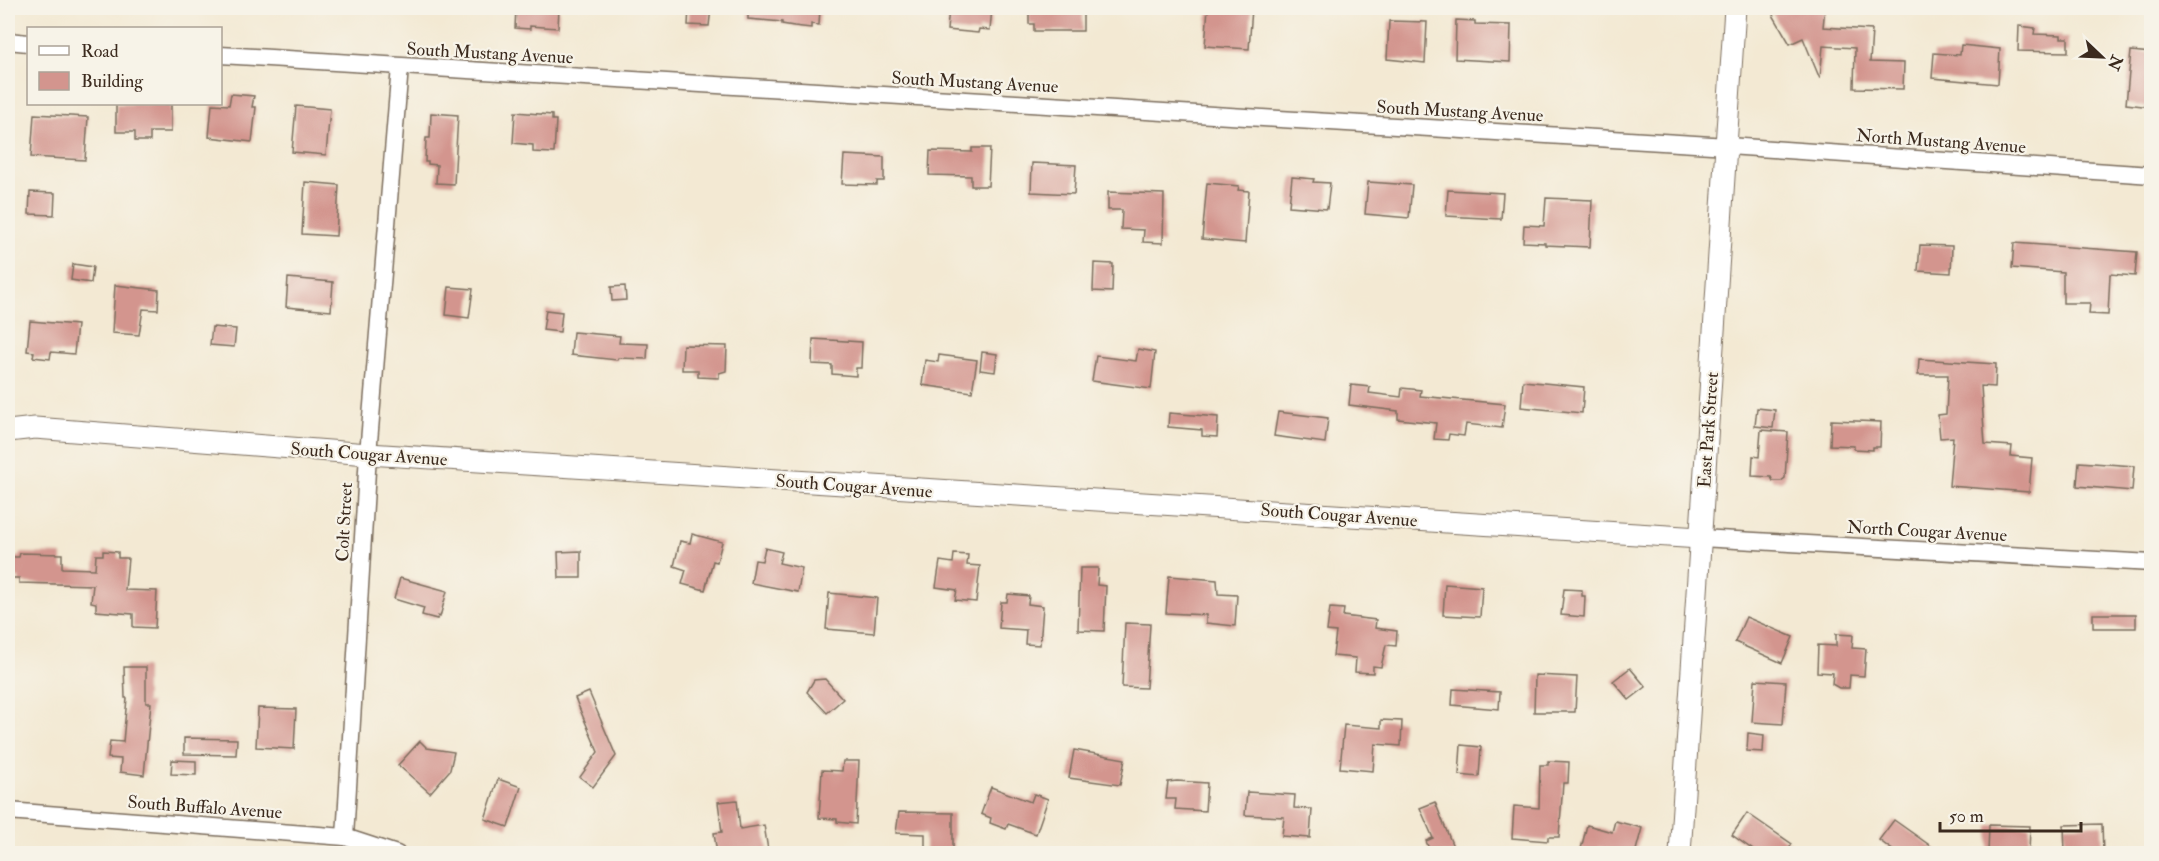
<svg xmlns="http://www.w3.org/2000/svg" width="2159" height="861" font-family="'IM FELL Double Pica',serif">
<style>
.building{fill:#d3958e}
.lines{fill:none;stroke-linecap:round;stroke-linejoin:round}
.minor-casing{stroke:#7b6d5d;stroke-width:19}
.tertiary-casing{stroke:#7b6d5d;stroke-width:23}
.minor{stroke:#fff;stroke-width:16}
.tertiary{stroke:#fff;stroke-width:21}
.labels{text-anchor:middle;stroke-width:4.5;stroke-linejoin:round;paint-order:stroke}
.street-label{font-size:18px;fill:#3b2a1e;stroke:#f7f3e8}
</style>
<rect width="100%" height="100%" fill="#f7f3e8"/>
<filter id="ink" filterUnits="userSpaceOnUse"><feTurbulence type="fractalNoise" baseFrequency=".0167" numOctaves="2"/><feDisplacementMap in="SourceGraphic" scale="12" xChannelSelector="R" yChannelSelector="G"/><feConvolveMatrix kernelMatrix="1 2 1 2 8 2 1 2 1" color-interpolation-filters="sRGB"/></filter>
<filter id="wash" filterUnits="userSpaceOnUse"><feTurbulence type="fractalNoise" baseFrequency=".008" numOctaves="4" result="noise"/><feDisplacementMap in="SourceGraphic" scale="24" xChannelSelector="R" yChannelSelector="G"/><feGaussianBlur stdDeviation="1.35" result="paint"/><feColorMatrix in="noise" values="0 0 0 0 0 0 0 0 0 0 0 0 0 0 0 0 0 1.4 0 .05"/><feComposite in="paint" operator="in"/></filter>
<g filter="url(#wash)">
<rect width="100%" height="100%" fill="#f3e9d3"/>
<g id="blocks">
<!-- building -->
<g class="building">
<path d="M516 8H559L558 28 530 26V29L515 28Z"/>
<path d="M689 8H711L709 26 688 25Z"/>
<path d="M748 8H820L819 25 811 24V28L794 26 782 24V22L748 19Z"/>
<path d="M949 8H992L990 30 979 29 978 33 947 30Z"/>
<path d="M1029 8H1083V31H1034V24H1029Z"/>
<path d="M1208 8H1252L1249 49 1205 46Z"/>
<path d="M1769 8H1825L1823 27 1872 30 1870 62 1904 63 1903 89 1854 88 1855 48 1823 46 1820 79 1803 38 1790 44Z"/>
<path d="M1456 20 1475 21V24L1511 25 1510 62 1455 59Z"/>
<path d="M1389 21 1427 22 1425 63 1387 59Z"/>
<path d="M2019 26 2035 28 2034 34 2061 35V38H2068V52L2018 51Z"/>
<path d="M1961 45 2000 49 1998 84 1932 78 1934 53 1960 55Z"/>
<path d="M2131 51 2151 53V107L2126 104Z"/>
<path d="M231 94 254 96 252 107H256L252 142 209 137 212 104 229 105Z"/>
<path d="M116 104H171V132H150V141H135V132H116Z"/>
<path d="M296 106 330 109 326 155 292 152Z"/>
<path d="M515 112 552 115V120H556L554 153 533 152V145L513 143Z"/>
<path d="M431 113 458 115 454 184 436 183 437 165 428 164V162H425L426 138H430Z"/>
<path d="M34 114 88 117 85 160 31 157Z"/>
<path d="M972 148H990L988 186H971V176L929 175 930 151 972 152Z"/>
<path d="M844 155 884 157V181H877V185L842 184Z"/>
<path d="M1032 163 1076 165 1074 194 1031 192Z"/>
<path d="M1292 177 1314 179 1313 182 1330 183 1327 209 1289 206Z"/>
<path d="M305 182 339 185 336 236 302 234Z"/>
<path d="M1368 182 1412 185 1409 218 1365 214Z"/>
<path d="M1207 183 1239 186 1238 190 1249 191 1245 243 1202 239Z"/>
<path d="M1448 190 1503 193 1501 219 1446 216Z"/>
<path d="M30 192 55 193 54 215 29 214Z"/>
<path d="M1108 192 1164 194 1163 243 1143 242 1144 230 1121 229 1122 210H1108Z"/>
<path d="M1546 198 1592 200 1590 247 1545 245V243L1523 242 1524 225 1544 226Z"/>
<path d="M2014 243 2137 252 2135 276 2110 274 2108 315 2089 314 2090 303H2063V272L2012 268Z"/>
<path d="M1920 245 1952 246 1951 273 1918 271Z"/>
<path d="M1094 263 1113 264 1112 292 1093 291Z"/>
<path d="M73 264 93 267 91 283 71 280Z"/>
<path d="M288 278 333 282 331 311 286 307Z"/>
<path d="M115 285 159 290 158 310 143 309 139 335 112 333Z"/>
<path d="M625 286 626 300 612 301 611 287Z"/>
<path d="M449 287 473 289 469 318 446 315Z"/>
<path d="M546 310 562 312 560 332 543 330Z"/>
<path d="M30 321 77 325 74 354 51 352 50 359 33 357 34 352 27 351Z"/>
<path d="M212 327 236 329 234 347 210 345Z"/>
<path d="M573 332 620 336 619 343 648 344 647 359 618 358 617 360 571 355Z"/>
<path d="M813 339 862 342 861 368H856V376L832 374V365L812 364Z"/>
<path d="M683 345 727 346 726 371 719 373V378L698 377V370H682Z"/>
<path d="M1138 349 1155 352 1151 389 1092 381 1096 356 1136 361Z"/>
<path d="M982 352 997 354 995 372 980 370Z"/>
<path d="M939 355 977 360 972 392 922 385 925 360 938 362Z"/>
<path d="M1919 359 1996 364 1995 387 1981 386 1985 444 2012 446 2011 456 2032 458 2029 492 1949 486 1953 437 1940 438 1938 415 1946 414 1948 375H1918Z"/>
<path d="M1523 381 1584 387 1582 413 1521 407Z"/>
<path d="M1351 385 1370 387 1369 393 1401 397 1402 388 1421 390 1420 396 1505 404 1502 428 1466 424 1464 436 1449 434 1448 440 1434 439 1436 423 1398 419V411L1349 405Z"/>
<path d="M1757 408 1775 410 1773 428 1755 426Z"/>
<path d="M1278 412 1328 418 1325 443 1274 436Z"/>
<path d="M1169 413 1218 417 1217 437 1202 436V430L1168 427Z"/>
<path d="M1831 420 1881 422 1880 447H1873V450L1854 449V446L1830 445Z"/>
<path d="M1761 430 1788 432 1785 478 1781 481H1773L1771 477 1752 476 1753 456 1759 457Z"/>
<path d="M2079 462 2134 466 2132 491 2077 486Z"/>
<path d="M692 534 722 542 717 562 713 561 705 590 682 584 686 570 674 566 680 541 690 543Z"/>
<path d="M765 548 782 552 779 563 802 568 798 592 751 583 755 560 762 561Z"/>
<path d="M103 551 118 552V558H128L125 590 157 591 155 628 133 627V614L96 611V603L91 602 93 585 19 583V578H8V557H19L20 553 62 554V568L95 569 96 555H103Z"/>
<path d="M581 551V578H559L558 552Z"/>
<path d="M954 554 968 555 967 565 980 566 976 602 955 600 957 590 936 587 940 561 953 563Z"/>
<path d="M1080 568H1098L1097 585 1106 586 1104 631 1078 630Z"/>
<path d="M1169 576 1217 580 1218 594 1237 595 1235 626 1206 623V615L1166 613Z"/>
<path d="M400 578 447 591 440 617 438 616 437 619 422 615 424 608 394 599Z"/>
<path d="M1445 584 1482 587 1480 617 1443 615Z"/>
<path d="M1564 589 1582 590V596H1585L1584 617 1561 615Z"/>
<path d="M829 593 877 598 874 633 826 629Z"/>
<path d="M1008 594 1029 596 1028 604 1043 606 1040 645 1025 644 1026 630 999 628 1001 602H1007Z"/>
<path d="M1330 608 1344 609 1343 616 1376 620 1375 628 1397 631 1396 646 1386 645 1381 667 1373 666V673L1355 672 1356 658 1333 656 1336 632 1327 631Z"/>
<rect x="2093" y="614" width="43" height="14"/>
<path d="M1746 617 1793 637 1782 663 1735 642Z"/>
<path d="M1125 623 1150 624 1146 688 1122 687Z"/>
<path d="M1836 634 1853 635 1852 648 1866 649 1864 676 1850 675 1849 688H1839L1832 684 1833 673 1817 672 1818 645 1836 646Z"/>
<path d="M124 667H146V703H151L144 775 120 772 121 759 108 758 110 741 123 742 127 698H125Z"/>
<path d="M1630 668 1646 687 1629 700 1613 681Z"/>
<path d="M1535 675 1577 677 1575 712H1534Z"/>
<path d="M825 679 843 699 827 713 807 692 814 680Z"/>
<path d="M1755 680 1786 682 1783 724 1752 722Z"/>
<path d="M1453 689 1500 692 1499 709 1452 705Z"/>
<path d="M589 692 616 756 593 787 580 777 598 752 575 698Z"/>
<path d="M258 708 296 709 294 749 256 747Z"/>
<path d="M1381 720 1402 721 1401 746 1375 744 1373 771 1340 768 1344 725 1381 728Z"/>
<path d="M1748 733 1764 735 1763 752 1747 751Z"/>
<path d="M184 738 237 739 236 755 184 754Z"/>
<path d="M420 741 427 748 454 752 450 770 430 793 398 765Z"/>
<path d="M1461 745 1481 747 1479 777 1459 775Z"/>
<path d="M1074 750 1125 759 1120 785 1069 778Z"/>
<path d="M172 760 196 761V775L171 774Z"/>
<path d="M843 761H859L856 824 837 822V819L819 818 822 770 842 771Z"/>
<path d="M1548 761 1569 762 1568 783H1563L1559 837H1548V841L1512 838 1514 806 1539 808 1540 765H1548Z"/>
<path d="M498 779 521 787 508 827 485 819Z"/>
<path d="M1177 781 1207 783 1205 811 1175 809 1176 799H1166L1168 782Z"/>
<path d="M991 787 1031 802 1034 794 1048 799 1036 834 1008 824 1006 829 990 823 991 818 981 814Z"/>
<path d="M1247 792 1295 795 1294 808 1312 809 1310 838 1282 836 1284 817 1245 815Z"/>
<path d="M737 800 740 829 764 825 768 850 746 854H717L714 833 722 832 718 802Z"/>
<path d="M1435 802 1441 817 1456 854H1431L1426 841 1433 838 1420 808Z"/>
<path d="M899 812 953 813V853L925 852V834L896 833Z"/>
<path d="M1747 813 1792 844 1786 854H1759L1732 835Z"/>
<path d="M1894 820 1942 854H1898L1879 840Z"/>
<path d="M1615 821 1642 828 1635 854H1623L1599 847 1597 853 1581 849 1587 825 1612 832Z"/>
<path d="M2102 824 2103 854H2065L2064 825Z"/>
<path d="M1989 825 2030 826 2029 854H1988Z"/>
</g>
</g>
</g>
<g filter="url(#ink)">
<use href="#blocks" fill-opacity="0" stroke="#7b6d5d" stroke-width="1.5"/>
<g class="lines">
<defs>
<g id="minor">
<path d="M8 41 28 43"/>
<path d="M220 55 1728 146 2152 175"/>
<path d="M1700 538 2152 563"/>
<path d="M8 811 345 837 397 854"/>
<path d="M345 837 368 454 400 67"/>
</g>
<g id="tertiary">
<path d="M8 431 35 428 368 454 1700 538"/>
<path d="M1680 854 1735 8"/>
</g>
</defs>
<!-- minor casing -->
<use href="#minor" class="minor-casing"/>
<!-- tertiary casing -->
<use href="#tertiary" class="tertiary-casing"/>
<!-- minor -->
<use href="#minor" class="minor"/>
<!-- tertiary -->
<use href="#tertiary" class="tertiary"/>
</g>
</g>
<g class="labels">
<!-- street labels -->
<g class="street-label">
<text transform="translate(490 53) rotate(3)" y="6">South Mustang Avenue</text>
<text transform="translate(975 82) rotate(3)" y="6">South Mustang Avenue</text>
<text transform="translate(1460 111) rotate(3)" y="6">South Mustang Avenue</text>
<text transform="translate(1941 141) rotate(4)" y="6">North Mustang Avenue</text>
<text transform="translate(1708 430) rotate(-86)" y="6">East Park Street</text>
<text transform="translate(369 454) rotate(4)" y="6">South Cougar Avenue</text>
<text transform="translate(854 486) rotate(4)" y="6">South Cougar Avenue</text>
<text transform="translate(1339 515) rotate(4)" y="6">South Cougar Avenue</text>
<text transform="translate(344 522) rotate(-87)" y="6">Colt Street</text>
<text transform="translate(1927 531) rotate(3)" y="6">North Cougar Avenue</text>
<text transform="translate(205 807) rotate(4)" y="6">South Buffalo Avenue</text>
</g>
</g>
<!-- margin -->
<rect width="2159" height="861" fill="none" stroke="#f7f3e8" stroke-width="30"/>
<!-- legend -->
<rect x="27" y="27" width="195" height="78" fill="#f7f3e8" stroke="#aca397" stroke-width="1.5"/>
<rect x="39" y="46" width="30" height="9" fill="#ffffff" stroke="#aca397" stroke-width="1.5"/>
<text x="81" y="57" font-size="18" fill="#3b2a1e">Road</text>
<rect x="39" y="72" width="30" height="18" fill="#d3958e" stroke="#aca397" stroke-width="1.5"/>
<text x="81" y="87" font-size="18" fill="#3b2a1e">Building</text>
<!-- north arrow -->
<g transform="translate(2102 57) rotate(113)" stroke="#f7f3e8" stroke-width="4.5" paint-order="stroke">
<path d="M0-4.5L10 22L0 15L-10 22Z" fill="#3b2a1e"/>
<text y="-9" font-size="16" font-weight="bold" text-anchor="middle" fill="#3b2a1e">N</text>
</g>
<!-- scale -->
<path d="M1940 822v9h141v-9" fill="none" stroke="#3b2a1e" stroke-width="3"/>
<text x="1949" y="822" font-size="18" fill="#3b2a1e" stroke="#f7f3e8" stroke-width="4.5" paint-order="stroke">50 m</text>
</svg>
